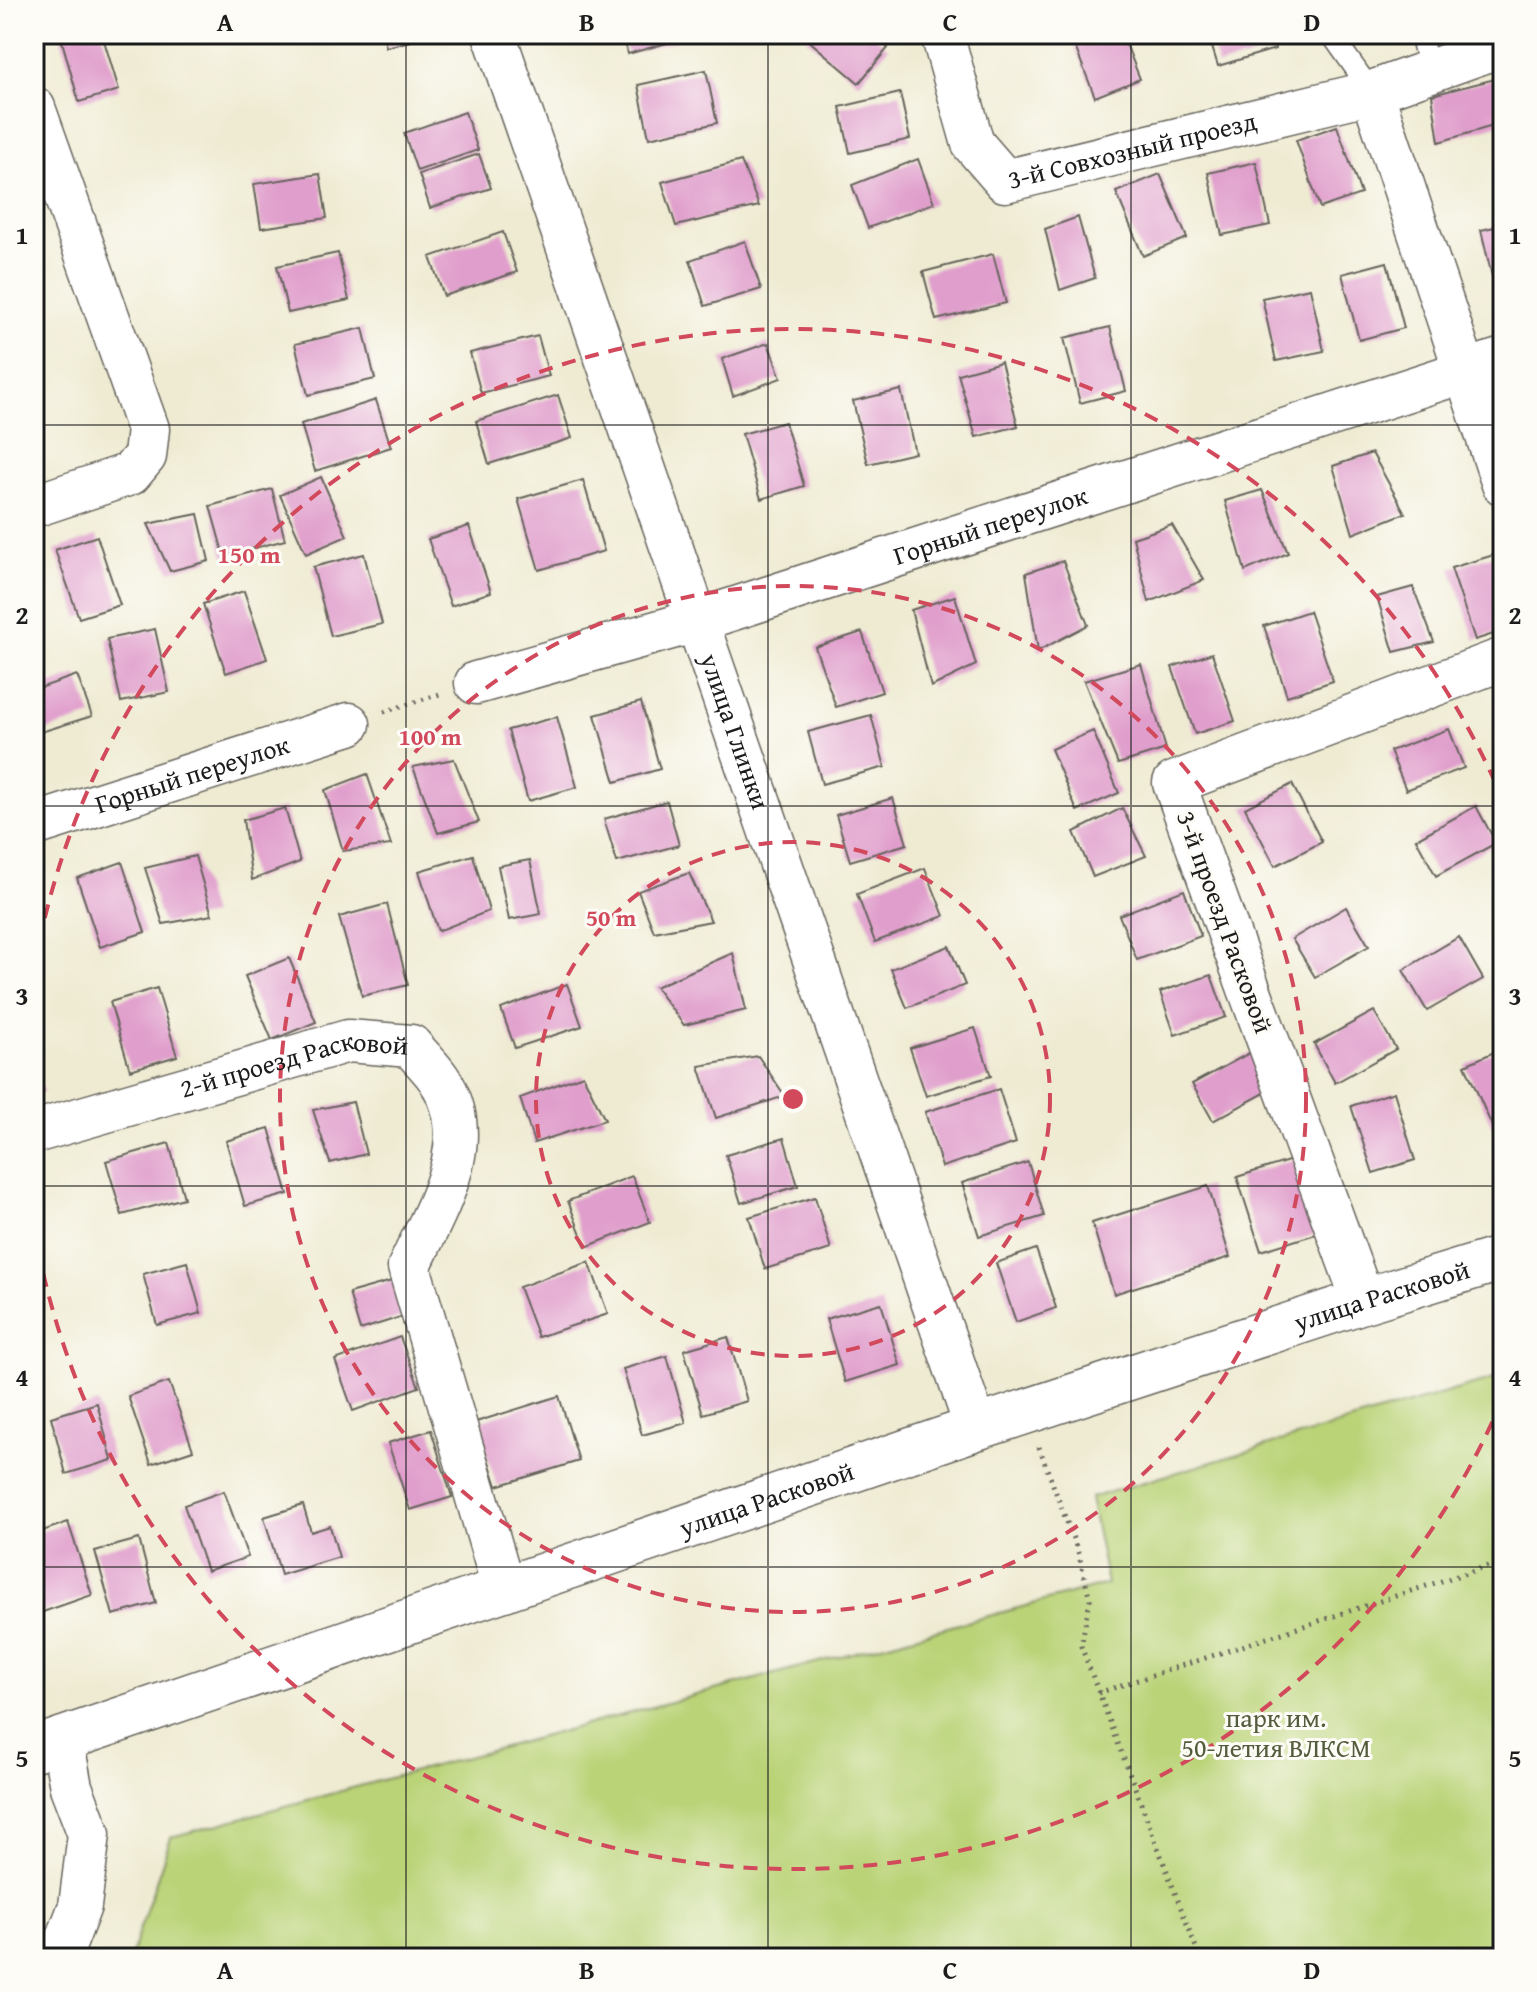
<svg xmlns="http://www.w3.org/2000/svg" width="1537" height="1992" font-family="'Gentium Book Plus',serif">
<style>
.green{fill:#bad377;stroke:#6b784a;stroke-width:2}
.building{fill:#e09ecc}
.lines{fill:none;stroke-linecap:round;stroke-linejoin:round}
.service-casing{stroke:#66645c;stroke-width:23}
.minor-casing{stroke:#66645c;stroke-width:45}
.tertiary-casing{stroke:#66645c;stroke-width:47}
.path{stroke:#66645c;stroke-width:5;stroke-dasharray:2 6;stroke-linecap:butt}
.service{stroke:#fff;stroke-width:20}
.minor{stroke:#fff;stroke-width:42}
.tertiary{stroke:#fff;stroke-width:44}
.grid{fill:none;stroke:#1c1c1c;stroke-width:2;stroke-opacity:0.55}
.ring{fill:none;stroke:#d1495b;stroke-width:4;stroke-dasharray:14 10}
.labels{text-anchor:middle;stroke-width:6;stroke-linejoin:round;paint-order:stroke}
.street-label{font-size:26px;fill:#1c1c1c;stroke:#fdfcf7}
.park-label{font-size:26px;fill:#535c3c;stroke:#fdfcf7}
.centre{fill:#d1495b;stroke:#fdfcf7;stroke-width:4}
.ring-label{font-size:24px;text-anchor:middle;font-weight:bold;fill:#d1495b;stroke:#fdfcf7;stroke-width:6;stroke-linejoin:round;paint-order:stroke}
.neatline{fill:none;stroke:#1c1c1c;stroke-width:3}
.grid-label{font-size:26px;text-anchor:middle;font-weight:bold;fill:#1c1c1c}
</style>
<rect width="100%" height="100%" fill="#fdfcf7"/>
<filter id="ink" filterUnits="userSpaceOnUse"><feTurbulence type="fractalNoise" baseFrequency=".0125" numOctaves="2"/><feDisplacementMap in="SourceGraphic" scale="16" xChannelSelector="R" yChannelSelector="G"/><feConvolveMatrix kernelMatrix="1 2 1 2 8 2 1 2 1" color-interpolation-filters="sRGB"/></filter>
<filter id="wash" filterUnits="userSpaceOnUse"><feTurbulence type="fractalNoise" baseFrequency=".006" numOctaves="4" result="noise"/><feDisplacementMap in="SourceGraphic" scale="32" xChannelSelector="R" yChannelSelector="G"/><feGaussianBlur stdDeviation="1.8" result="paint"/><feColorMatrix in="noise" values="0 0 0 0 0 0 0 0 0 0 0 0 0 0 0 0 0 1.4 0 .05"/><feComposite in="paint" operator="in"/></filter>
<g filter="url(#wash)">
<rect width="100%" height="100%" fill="#efebd3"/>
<!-- green -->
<path class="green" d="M1503 1376V1958H130L171 1837 1107 1584 1090 1498Z"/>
<g id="blocks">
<!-- building -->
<g class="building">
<path d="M60 34H102L119 90 79 102Z"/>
<path d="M383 34H435V35L386 47Z"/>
<path d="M622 34H687L688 37 628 54Z"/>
<path d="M811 34H872L888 48 859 83 807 39Z"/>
<path d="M1070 34H1122L1140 79 1095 97Z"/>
<path d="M1208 34H1271L1275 49 1218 66Z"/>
<path d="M706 70 717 123 649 138 638 85Z"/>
<path d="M1503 77V123L1439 142 1432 95Z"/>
<path d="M900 93 910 139 850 153 840 107Z"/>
<path d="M465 112 478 150 417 171 404 133Z"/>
<path d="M1337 126 1361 194 1320 208 1296 140Z"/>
<path d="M479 154 491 188 430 208 419 174Z"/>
<path d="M918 159 934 203 868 228 852 185Z"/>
<path d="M741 161 759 206 676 226 662 182Z"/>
<path d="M1256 162 1270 225 1222 235 1208 173Z"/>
<path d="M320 174 327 218 261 228 254 184Z"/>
<path d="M1160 174 1187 238 1143 256 1116 192Z"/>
<path d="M1078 217 1095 278 1060 290 1045 229Z"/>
<path d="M1503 225V291L1496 293 1481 230Z"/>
<path d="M503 232 517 272 444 296 430 257Z"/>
<path d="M745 241 761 289 705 306 690 260Z"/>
<path d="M338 253 349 300 288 313 277 266Z"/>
<path d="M993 254 1006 303 936 320 923 272Z"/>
<path d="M1387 262 1404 328 1359 340 1342 274Z"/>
<path d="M1310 288 1324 351 1276 361 1262 298Z"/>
<path d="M1110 327 1126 391 1080 403 1064 338Z"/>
<path d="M363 328 375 379 308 395 295 344Z"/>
<path d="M538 336 549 376 481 393 470 353Z"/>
<path d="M768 343 781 378 733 396 722 359Z"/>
<path d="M1001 362 1018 426 976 437 958 374Z"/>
<path d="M901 390 915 453 868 464 853 401Z"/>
<path d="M558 395 572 438 489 464 476 421Z"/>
<path d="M376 400 391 447 315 471 301 424Z"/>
<path d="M785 422 804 486 761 499 742 434Z"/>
<path d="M1372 453 1405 513 1353 534 1333 466Z"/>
<path d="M321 477 347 536 306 554 280 495Z"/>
<path d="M583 480 604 551 539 570 518 499Z"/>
<path d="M272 489 285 540 224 556 210 506Z"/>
<path d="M1262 490 1288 553 1245 571 1225 501Z"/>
<path d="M198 514 209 561 170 571 148 524Z"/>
<path d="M1172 525 1204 580 1149 602 1133 538Z"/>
<path d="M469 526 491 592 451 606 428 539Z"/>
<path d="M97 536 120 605 79 618 55 550Z"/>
<path d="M364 554 382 624 331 636 313 567Z"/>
<path d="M1497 554 1503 572V631L1475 640 1451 568Z"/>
<path d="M1063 561 1088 625 1038 651 1026 573Z"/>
<path d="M1413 587 1434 642 1394 652 1377 597Z"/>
<path d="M244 591 267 659 226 673 203 604Z"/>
<path d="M955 596 976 665 931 687 911 610Z"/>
<path d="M1309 611 1333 681 1287 696 1264 626Z"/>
<path d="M155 629 169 692 121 702 107 639Z"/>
<path d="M862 632 882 692 836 707 815 647Z"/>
<path d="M1212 653 1235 721 1195 734 1172 667Z"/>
<path d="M1141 664 1166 749 1118 764 1084 681Z"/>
<path d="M77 675 92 716 41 732 34 707V690Z"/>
<path d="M641 702 660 769 615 782 595 715Z"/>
<path d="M871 715 885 767 822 784 808 732Z"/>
<path d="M557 717 577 787 528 801 508 730Z"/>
<path d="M1449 729 1464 768 1406 790 1390 751Z"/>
<path d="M1093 731 1119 793 1077 811 1051 749Z"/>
<path d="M454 759 479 822 438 833 413 767Z"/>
<path d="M367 774 391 845 343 851 325 790Z"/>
<path d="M1292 784 1322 842 1275 866 1245 808Z"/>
<path d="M893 798 907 844 850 861 836 815Z"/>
<path d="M667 801 679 845 617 862 604 819Z"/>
<path d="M1476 806 1496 843 1436 876 1416 839Z"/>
<path d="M285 808 300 862 252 880 243 820Z"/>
<path d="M1122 808 1146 856 1093 877 1074 832Z"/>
<path d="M473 855 489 911 438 931 419 871Z"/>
<path d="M195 856 212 915 163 924 145 868Z"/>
<path d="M530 860 541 914 509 920 498 866Z"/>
<path d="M122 862 145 932 100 947 77 878Z"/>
<path d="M925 868 944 916 875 942 857 894Z"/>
<path d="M689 873 711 921 654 932 638 891Z"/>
<path d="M1184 890 1201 936 1137 960 1119 915Z"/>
<path d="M387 904 408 985 362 996 339 917Z"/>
<path d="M1346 907 1369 946 1315 977 1292 939Z"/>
<path d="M1459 937 1483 979 1427 1011 1403 970Z"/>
<path d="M949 946 965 985 907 1008 891 969Z"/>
<path d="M733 953 746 1010 684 1025 655 987Z"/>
<path d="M289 958 316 1022 272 1040 245 976Z"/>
<path d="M1211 975 1226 1017 1175 1035 1160 992Z"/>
<path d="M567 984 582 1026 515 1048 501 1009Z"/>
<path d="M157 988 177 1056 130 1070 110 1002Z"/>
<path d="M1374 1011 1396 1049 1335 1083 1314 1044Z"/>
<path d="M975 1028 991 1076 926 1096 910 1048Z"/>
<path d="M1503 1048V1121L1492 1126 1465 1065Z"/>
<path d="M1251 1052 1272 1089 1213 1121 1192 1084Z"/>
<path d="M758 1056 785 1096 716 1118 699 1066Z"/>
<path d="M34 1063 43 1092 34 1095Z"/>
<path d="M583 1075 605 1120 534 1143 520 1098Z"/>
<path d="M999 1089 1016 1143 942 1167 925 1112Z"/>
<path d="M1394 1092 1415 1160 1373 1173 1351 1106Z"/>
<path d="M353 1102 366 1154 330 1163 313 1110Z"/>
<path d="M269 1128 288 1194 245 1206 226 1141Z"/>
<path d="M784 1138 798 1186 741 1203 726 1155Z"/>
<path d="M169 1143 184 1198 122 1215 106 1161Z"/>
<path d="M1295 1159 1319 1233 1261 1251 1237 1177Z"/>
<path d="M1028 1162 1044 1216 979 1236 962 1183Z"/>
<path d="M632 1176 650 1222 586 1247 568 1201Z"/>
<path d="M1208 1186 1230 1257 1114 1294 1092 1223Z"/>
<path d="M815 1197 831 1249 765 1269 749 1217Z"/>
<path d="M1036 1249 1056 1308 1016 1322 996 1263Z"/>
<path d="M187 1262 201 1313 157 1325 143 1274Z"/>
<path d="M589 1262 608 1314 538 1337 519 1287Z"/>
<path d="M399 1279 410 1314 360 1330 349 1293Z"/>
<path d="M881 1303 900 1365 845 1382 826 1319Z"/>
<path d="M400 1337 419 1387 353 1411 335 1360Z"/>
<path d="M728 1337 747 1401 703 1414 684 1350Z"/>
<path d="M667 1356 686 1423 642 1435 623 1369Z"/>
<path d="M169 1382 193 1450 151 1464 128 1396Z"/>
<path d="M559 1396 579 1461 497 1486 476 1422Z"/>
<path d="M97 1403 112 1460 66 1474 51 1417Z"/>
<path d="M431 1430 452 1497 410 1510 388 1443Z"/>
<path d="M224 1491 248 1557 207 1571 184 1505Z"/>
<path d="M303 1505 311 1532 330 1526 339 1557 281 1575 264 1517Z"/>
<path d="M68 1522 92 1595 34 1615V1534Z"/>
<path d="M139 1539 156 1603 113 1615 95 1551Z"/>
</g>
</g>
</g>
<g filter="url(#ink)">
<use href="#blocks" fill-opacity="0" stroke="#66645c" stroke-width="2"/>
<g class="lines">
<defs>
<g id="service">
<path d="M1331 34 1372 92"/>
<path d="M1420 34 1430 72"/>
</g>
<g id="minor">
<path id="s1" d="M494 34 976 1428"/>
<path id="s2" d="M942 34 973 144 1005 181 1372 92 1503 45"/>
<path d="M1372 92 1503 484"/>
<path d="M34 108 148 429 145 456 130 474 34 506"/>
<path id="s3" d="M476 683 696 621 1503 359"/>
<path id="s4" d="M34 825 349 724"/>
<path id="s5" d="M34 1132 348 1041 411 1046C420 1057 431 1067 439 1079 481 1140 435 1210 409 1267L504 1590"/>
<path d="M1363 1301 1174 783 1503 659"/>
<path d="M60 1958 80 1906 89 1834 71 1787 62 1739"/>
</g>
<g id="tertiary">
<path id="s6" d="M34 1749 976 1428 1363 1301 1503 1258"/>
</g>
</defs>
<!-- service casing -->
<use href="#service" class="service-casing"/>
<!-- minor casing -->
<use href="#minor" class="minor-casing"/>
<!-- tertiary casing -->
<use href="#tertiary" class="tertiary-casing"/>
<!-- path -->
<g class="path">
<path d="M384 712 443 693"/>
<path d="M1039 1447 1078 1552 1090 1599 1081 1646 1200 1958"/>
<path d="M1098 1693 1503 1561"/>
</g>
<!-- service -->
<use href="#service" class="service"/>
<!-- minor -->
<use href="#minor" class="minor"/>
<!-- tertiary -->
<use href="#tertiary" class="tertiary"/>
</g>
</g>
<!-- grid -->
<path class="grid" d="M406 34V1958M768 34V1958M1131 34V1958M34 425H1503M34 806H1503M34 1186H1503M34 1567H1503"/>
<!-- distance rings -->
<g class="ring">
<circle cx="793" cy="1099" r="257"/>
<circle cx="793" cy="1099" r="513"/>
<path d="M1502 1400A770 770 0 0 1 35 1233M35 965A770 770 0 0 1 1502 798"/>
</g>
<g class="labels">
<!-- street labels -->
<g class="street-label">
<text dy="9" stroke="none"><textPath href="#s2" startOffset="294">3-й Совхозный проезд</textPath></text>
<text dy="9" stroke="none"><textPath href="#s3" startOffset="538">Горный переулок</textPath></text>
<text dy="9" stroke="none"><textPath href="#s1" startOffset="738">улица Глинки</textPath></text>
<text dy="9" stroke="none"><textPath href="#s4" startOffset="166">Горный переулок</textPath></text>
<text transform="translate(1225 922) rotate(70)" y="9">3-й проезд Расковой</text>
<text dy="9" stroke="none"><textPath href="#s5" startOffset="270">2-й проезд Расковой</textPath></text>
<text dy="9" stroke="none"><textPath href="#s6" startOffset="1422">улица Расковой</textPath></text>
<text dy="9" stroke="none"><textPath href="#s6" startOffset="774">улица Расковой</textPath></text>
</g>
<!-- park labels -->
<g class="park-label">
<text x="1276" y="1727">парк им.<tspan x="1276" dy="30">50-летия ВЛКСМ</tspan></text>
</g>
</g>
<circle cx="793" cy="1099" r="12" class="centre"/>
<g class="ring-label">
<text x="249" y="563">150 m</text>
<text x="430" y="745">100 m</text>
<text x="611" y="926">50 m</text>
</g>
<!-- margin -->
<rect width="1537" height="1992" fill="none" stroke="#fdfcf7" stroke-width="88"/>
<rect x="44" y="44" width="1449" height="1904" class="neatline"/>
<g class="grid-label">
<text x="225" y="31">A</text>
<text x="587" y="31">B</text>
<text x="950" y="31">C</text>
<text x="1312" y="31">D</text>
<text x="22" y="244">1</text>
<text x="1515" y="244">1</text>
<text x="22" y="624">2</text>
<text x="1515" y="624">2</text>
<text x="22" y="1005">3</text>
<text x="1515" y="1005">3</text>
<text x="22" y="1386">4</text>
<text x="1515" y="1386">4</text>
<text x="22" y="1767">5</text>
<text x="1515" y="1767">5</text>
<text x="225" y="1979">A</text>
<text x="587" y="1979">B</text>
<text x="950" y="1979">C</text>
<text x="1312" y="1979">D</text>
</g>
</svg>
